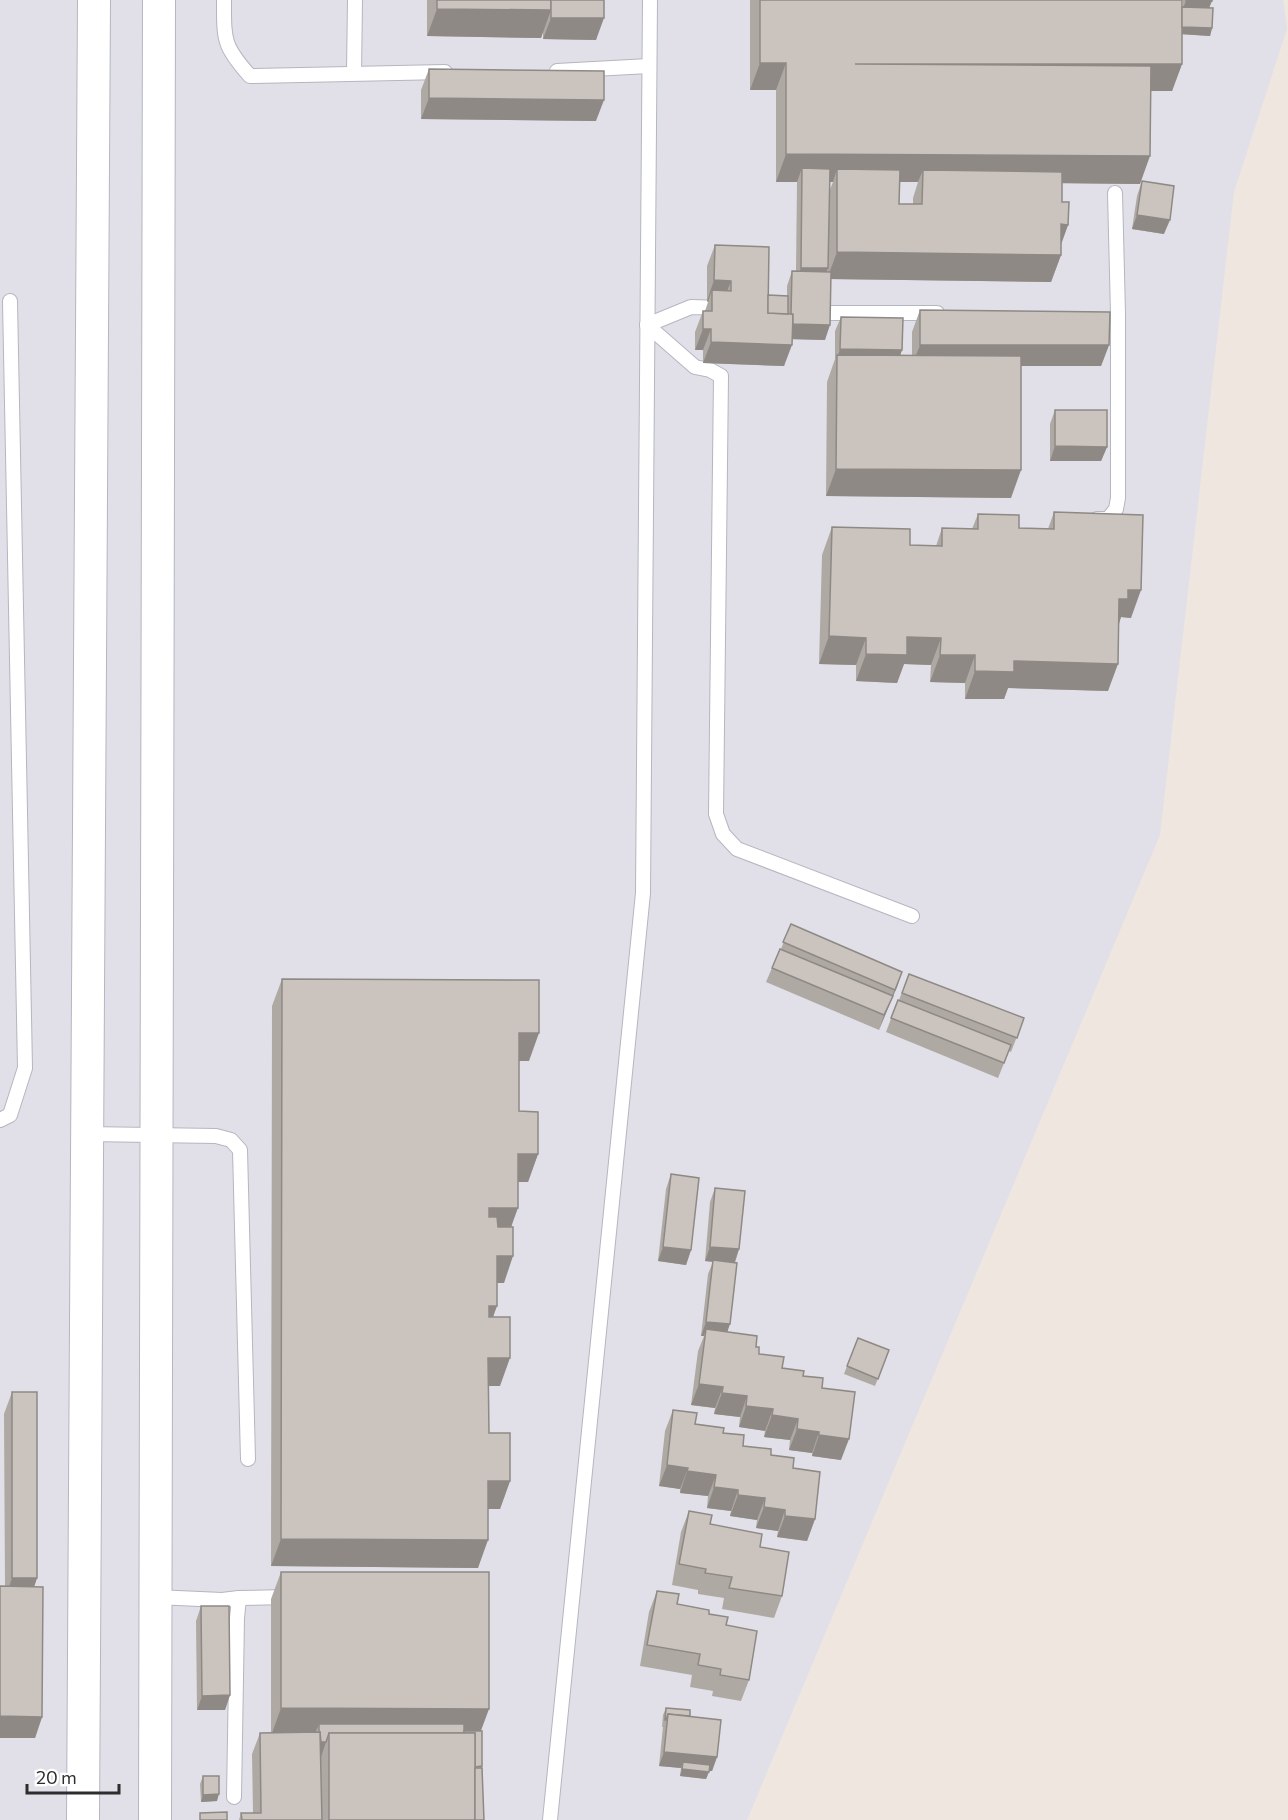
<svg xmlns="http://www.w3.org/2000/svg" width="1288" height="1820" font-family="Commissioner,sans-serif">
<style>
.industrial{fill:#e1e0e8}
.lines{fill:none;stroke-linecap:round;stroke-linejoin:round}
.service-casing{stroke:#b3b7c1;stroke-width:16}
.tertiary-casing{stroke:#b3b7c1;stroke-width:34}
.service{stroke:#fff;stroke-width:14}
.tertiary{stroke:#fff;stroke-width:32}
.wall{fill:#afa9a3;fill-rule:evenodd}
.shaded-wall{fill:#8e8985}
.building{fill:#cbc4be;stroke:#8e8985;stroke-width:1.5}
</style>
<rect width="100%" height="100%" fill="#efe6df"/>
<!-- industrial -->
<path class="industrial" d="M0 0H1283L1287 29 1234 192 1160 835 747 1820H0Z"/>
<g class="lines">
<defs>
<g id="service">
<path d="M224 0C224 40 223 46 250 76L445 72"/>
<path d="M557 71 649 66"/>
<path d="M354 73 355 0"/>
<path d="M723 308 691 307 647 325 695 367 710 370 721 376 716 814 723 834 737 849 912 916"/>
<path d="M825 313H937"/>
<path d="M1097 519H1108L1116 509 1118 498V314L1115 193"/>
<path d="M0 1120 10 1115 25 1068 10 301"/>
<path d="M87 1134 216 1136 231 1140 240 1150 248 1459"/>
<path d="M155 1597 222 1600 239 1598 237 1618 234 1797"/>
<path d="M239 1598 288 1597"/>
<path d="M550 1820 643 893 650 0"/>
</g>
<g id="tertiary">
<path d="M83 1820 94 0"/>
<path d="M155 1820 159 0"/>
</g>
</defs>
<!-- service casing -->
<use href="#service" class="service-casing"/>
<!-- tertiary casing -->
<use href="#tertiary" class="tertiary-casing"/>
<!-- service -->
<use href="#service" class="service"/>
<!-- tertiary -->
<use href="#tertiary" class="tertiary"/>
</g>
<!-- wall -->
<g class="wall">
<path d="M427 0H604L596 40 543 39V30L541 38 427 36Z"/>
<path d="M750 0H1182V7H1183V0H1212L1209 8 1212 28 1210 36 1182 34V64L1172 91H1151L1140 184 1062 183V202L1068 225 1061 245V255L1051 282 831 279 825 340 792 339 784 366 703 363V350H695V332L703 311H705L708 302 707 301V266L715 245 768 295 787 296V286L792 271H796L797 182H776V90H750ZM829 182H833L829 192ZM900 182H918L913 198V204H899Z"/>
<path d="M429 69 596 121 421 119V90Z"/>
<path d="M1142 181 1164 234 1132 229 1137 196Z"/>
<path d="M920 310 1109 345 1101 366H1021L1011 498 826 496 827 382 835 359V331L841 317 902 350 900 355H912V332Z"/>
<path d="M1055 410 1107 447 1101 461H1050V424Z"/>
<path d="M1054 512 1131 618 1121 617 1118 625 1108 691 1008 688 1004 699H965V683L930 682 931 665 904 664 897 683 856 681V665L819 664 822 555 832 527 910 545 936 546 942 528 972 529 978 514 1019 528 1048 529Z"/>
<path d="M791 924 902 972 879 1030 766 982 772 968 781 949Z"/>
<path d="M909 974 1024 1018 1011 1052 1009 1051 998 1078 886 1032 898 1000H899Z"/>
<path d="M282 979 529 1061H519V1111L538 1154 528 1182H518L504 1283H497L493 1317 500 1386H489V1433L510 1481 500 1509H488L478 1568 271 1566 272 1006Z"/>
<path d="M671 1174 691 1250 686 1265 658 1261 666 1189Z"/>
<path d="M715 1188 739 1249 735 1263 727 1332 756 1347 759 1354 782 1368 803 1376 822 1388 841 1460 812 1456V1453L789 1450 790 1440 764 1437 765 1431 739 1427 740 1417 714 1414 715 1408 691 1405 698 1351 704 1336H701L708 1274 713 1262 705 1261 710 1202Z"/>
<path d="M858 1338 889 1350 875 1386 844 1374Z"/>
<path d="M12 1392 37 1578 34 1587 42 1717 35 1738 5 1586 4 1414Z"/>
<path d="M673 1410 695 1424 723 1433 743 1446 771 1455 793 1468 815 1519 807 1541 777 1537 778 1531 756 1528 757 1520 730 1516 731 1511 707 1508 708 1496 680 1493V1489L659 1486 665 1431Z"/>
<path d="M689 1511 710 1524 760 1547 782 1596 774 1618 722 1609 724 1598 698 1594V1590L672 1585 681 1532Z"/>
<path d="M281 1572 481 1731 484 1820H239L241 1813H253L252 1754 260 1733H271V1599Z"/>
<path d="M657 1591 677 1604 709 1614 726 1625 749 1680 741 1701 712 1696 713 1691 690 1687 692 1675 640 1666 649 1612Z"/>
<path d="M201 1606 230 1695 225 1710H197L196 1621Z"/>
<path d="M666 1708 690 1716 717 1757 712 1771H709L706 1779 680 1776 681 1768 659 1766 663 1727H662L663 1715Z"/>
<path d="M203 1776 217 1801 201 1802 200 1784Z"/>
</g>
<!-- shaded-wall -->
<g class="shaded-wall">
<path d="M1186 1H1212L1209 8H1183Z"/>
<path d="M437 9 551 10 541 38 427 36Z"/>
<path d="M551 18H604L596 40 543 39Z"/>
<path d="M1181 27 1212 28 1210 36 1178 34Z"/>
<path d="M760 63H786L776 90H750Z"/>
<path d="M855 64H1182L1172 91H845Z"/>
<path d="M429 98 604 100 596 121 421 119Z"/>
<path d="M786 154 1150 156 1140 184 923 182V170L918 182H837V169L833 182H802V168L797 182H776Z"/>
<path d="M1137 215 1170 220 1164 234 1132 229Z"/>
<path d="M1061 224 1068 225 1058 252Z"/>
<path d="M837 252 1061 255 1051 282 827 279Z"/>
<path d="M801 268H828L822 283 795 282Z"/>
<path d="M714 280 731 281 723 302 712 290 708 302 707 301Z"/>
<path d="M791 324 830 325 825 340 786 339Z"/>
<path d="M703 329H711L703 350H695Z"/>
<path d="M711 342 792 345 784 366 703 363Z"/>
<path d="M920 345H1109L1101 366H912Z"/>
<path d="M840 349 902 350 897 365 837 359Z"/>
<path d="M1055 446 1107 447 1101 461H1050Z"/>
<path d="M836 469 1021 470 1011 498 826 496Z"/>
<path d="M1128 590H1141L1131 618 1121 617 1118 627 1119 599Z"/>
<path d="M829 636 866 638 856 665 819 664Z"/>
<path d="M907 637 941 638 931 665 904 664 897 683 856 681 866 654Z"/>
<path d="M940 655H975L965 683 930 682Z"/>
<path d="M1014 661 1118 664 1108 691 1008 688 1004 699H965L975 671Z"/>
<path d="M902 972 897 987 879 1030 884 1015Z"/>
<path d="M519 1033H539L529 1061H509Z"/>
<path d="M518 1154H538L528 1182H508Z"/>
<path d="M489 1208H518L508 1235H479Z"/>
<path d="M663 1247 691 1250 686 1265 658 1261Z"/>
<path d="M710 1247 739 1249 734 1264 705 1261Z"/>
<path d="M497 1256H513L504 1283H487Z"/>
<path d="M489 1306H497L487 1334Z"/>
<path d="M706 1322 730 1324 725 1339 706 1329 704 1336H701Z"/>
<path d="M488 1358H510L500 1386H478Z"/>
<path d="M699 1384 723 1387 715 1408 691 1405Z"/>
<path d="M722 1393 747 1396 740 1417 714 1414Z"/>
<path d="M746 1406 773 1409 765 1431 739 1427Z"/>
<path d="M772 1415 798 1419 790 1440 764 1437Z"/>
<path d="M797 1429 819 1432 812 1453 789 1450Z"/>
<path d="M819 1435 849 1439 841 1460 812 1456Z"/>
<path d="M667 1465 688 1468 680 1489 659 1486Z"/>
<path d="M687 1471 716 1475 708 1496 680 1493Z"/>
<path d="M488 1481H510L500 1509H478Z"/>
<path d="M714 1487 738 1490 731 1511 707 1508Z"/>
<path d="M738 1495 765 1498 757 1520 730 1516Z"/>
<path d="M764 1507 785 1510 778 1531 756 1528Z"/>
<path d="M785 1516 815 1519 807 1541 777 1537Z"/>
<path d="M281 1539 488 1540 478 1568 271 1566Z"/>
<path d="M12 1578H37L30 1599H5Z"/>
<path d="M230 1695 225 1710H197L202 1696Z"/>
<path d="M281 1708 489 1709 479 1736 329 1733 319 1724 314 1736H271Z"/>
<path d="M0 1716 42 1717 35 1738H0Z"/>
<path d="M319 1742H326L321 1757Z"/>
<path d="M664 1752 717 1757 712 1771 682 1769 683 1762 681 1768 659 1766Z"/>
<path d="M682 1769 709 1772 706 1779 680 1776Z"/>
<path d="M219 1794 217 1801 201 1802 203 1795Z"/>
</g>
<!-- building -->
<g class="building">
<path d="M437 0H551V10L437 9Z"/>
<rect x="551" y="0" width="53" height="18"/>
<path d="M760 0H1182V64H855L1151 66 1150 156 786 154V63H760Z"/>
<rect x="1186" y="0" width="26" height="1"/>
<path d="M1182 7 1213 8 1212 28 1182 27Z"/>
<path d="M429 69 604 71V100L429 98Z"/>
<path d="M802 168 830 169 828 268H801Z"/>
<path d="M837 169 900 170 899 204H922L923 170 1062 172V202H1069L1068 225 1061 224V255L837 252Z"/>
<path d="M1142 181 1174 186 1170 220 1137 215Z"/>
<path d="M715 245 769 247 768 313 793 314 792 345 711 342V329H703V311H712V290L731 291V281L714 280Z"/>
<path d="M792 271 831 272 830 325 793 324V314H791Z"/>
<path d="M768 295 788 296V314L768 313Z"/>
<path d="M920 310 1110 312 1109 345H920Z"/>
<path d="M841 317 903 318 902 350 840 349Z"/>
<path d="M837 355 1021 356V470L836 469Z"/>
<path d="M1055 410H1107V447L1055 446Z"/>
<path d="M1054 512 1143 515 1141 590H1128V599H1119L1118 664 1014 661V672L975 671V655H940L941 638 907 637V655L866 654V638L829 636 832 527 910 529V545L942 546V528L978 529V514L1019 515V528L1054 529Z"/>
<path d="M791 924 902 972 895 990 783 942Z"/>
<path d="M780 949 893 996 884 1015 772 968Z"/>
<path d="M909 974 1024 1018 1017 1038 902 993Z"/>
<path d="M282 979 539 980V1033H519V1111L538 1112V1154H518V1208H489V1217H497L498 1227H513V1256H497V1306H489V1317H510V1358H488L489 1433H510V1481H488V1540L281 1539Z"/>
<path d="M898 1000 1011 1045 1004 1063 891 1018Z"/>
<path d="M671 1174 699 1178 691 1250 663 1247Z"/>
<path d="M715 1188 745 1191 739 1249 710 1247Z"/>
<path d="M713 1260 737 1263 730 1324 706 1322Z"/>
<path d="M706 1329 757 1336 756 1347H759V1354L784 1357 782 1368 804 1371 803 1376 823 1378 822 1388 855 1392 849 1439 819 1435V1432L797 1429 798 1419 772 1415 773 1409 746 1406 747 1396 722 1393 723 1387 699 1384Z"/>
<path d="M858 1338 889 1350 878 1379 847 1366Z"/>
<rect x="12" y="1392" width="25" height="186"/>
<path d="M673 1410 697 1413 695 1424 724 1428 723 1433 744 1435 743 1446 771 1449V1455L794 1458 793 1468 820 1472 815 1519 785 1516V1510L764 1507 765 1498 738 1495V1490L714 1487 716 1475 687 1471 688 1468 667 1465Z"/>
<path d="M689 1511 712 1515 710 1524 762 1534 760 1547 789 1552 782 1596 729 1588 732 1577 705 1573 706 1569 679 1564Z"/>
<path d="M281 1572H489V1709L281 1708Z"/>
<path d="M0 1586 43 1587 42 1717 0 1716Z"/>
<path d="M657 1591 679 1594 677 1604 709 1610V1614L728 1617 726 1625 757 1631 749 1680 720 1675 721 1669 698 1665 700 1654 647 1645Z"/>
<path d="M201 1606H229L230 1695 202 1696Z"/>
<path d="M666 1708 690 1710V1716L668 1714 666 1720H665Z"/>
<path d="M668 1714 721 1720 717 1757 664 1752Z"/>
<path d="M319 1724H464V1733H329L326 1742H321L320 1732H319Z"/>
<path d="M464 1731H482V1766L475 1767V1733H464Z"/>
<path d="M320 1732 322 1820H242L241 1813H261L260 1733Z"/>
<rect x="329" y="1733" width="146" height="87"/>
<path d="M683 1762 710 1765 709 1772 682 1769Z"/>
<path d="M475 1768H482L484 1820H475Z"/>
<path d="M203 1776H219V1794L203 1795Z"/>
<path d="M227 1812V1820H200V1813Z"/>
</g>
<!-- scale -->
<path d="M27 1784v9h92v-9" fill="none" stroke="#2d2d2d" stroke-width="3"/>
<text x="36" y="1784" font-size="18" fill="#2d2d2d" stroke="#ffffff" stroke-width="4.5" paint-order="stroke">20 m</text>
</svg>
